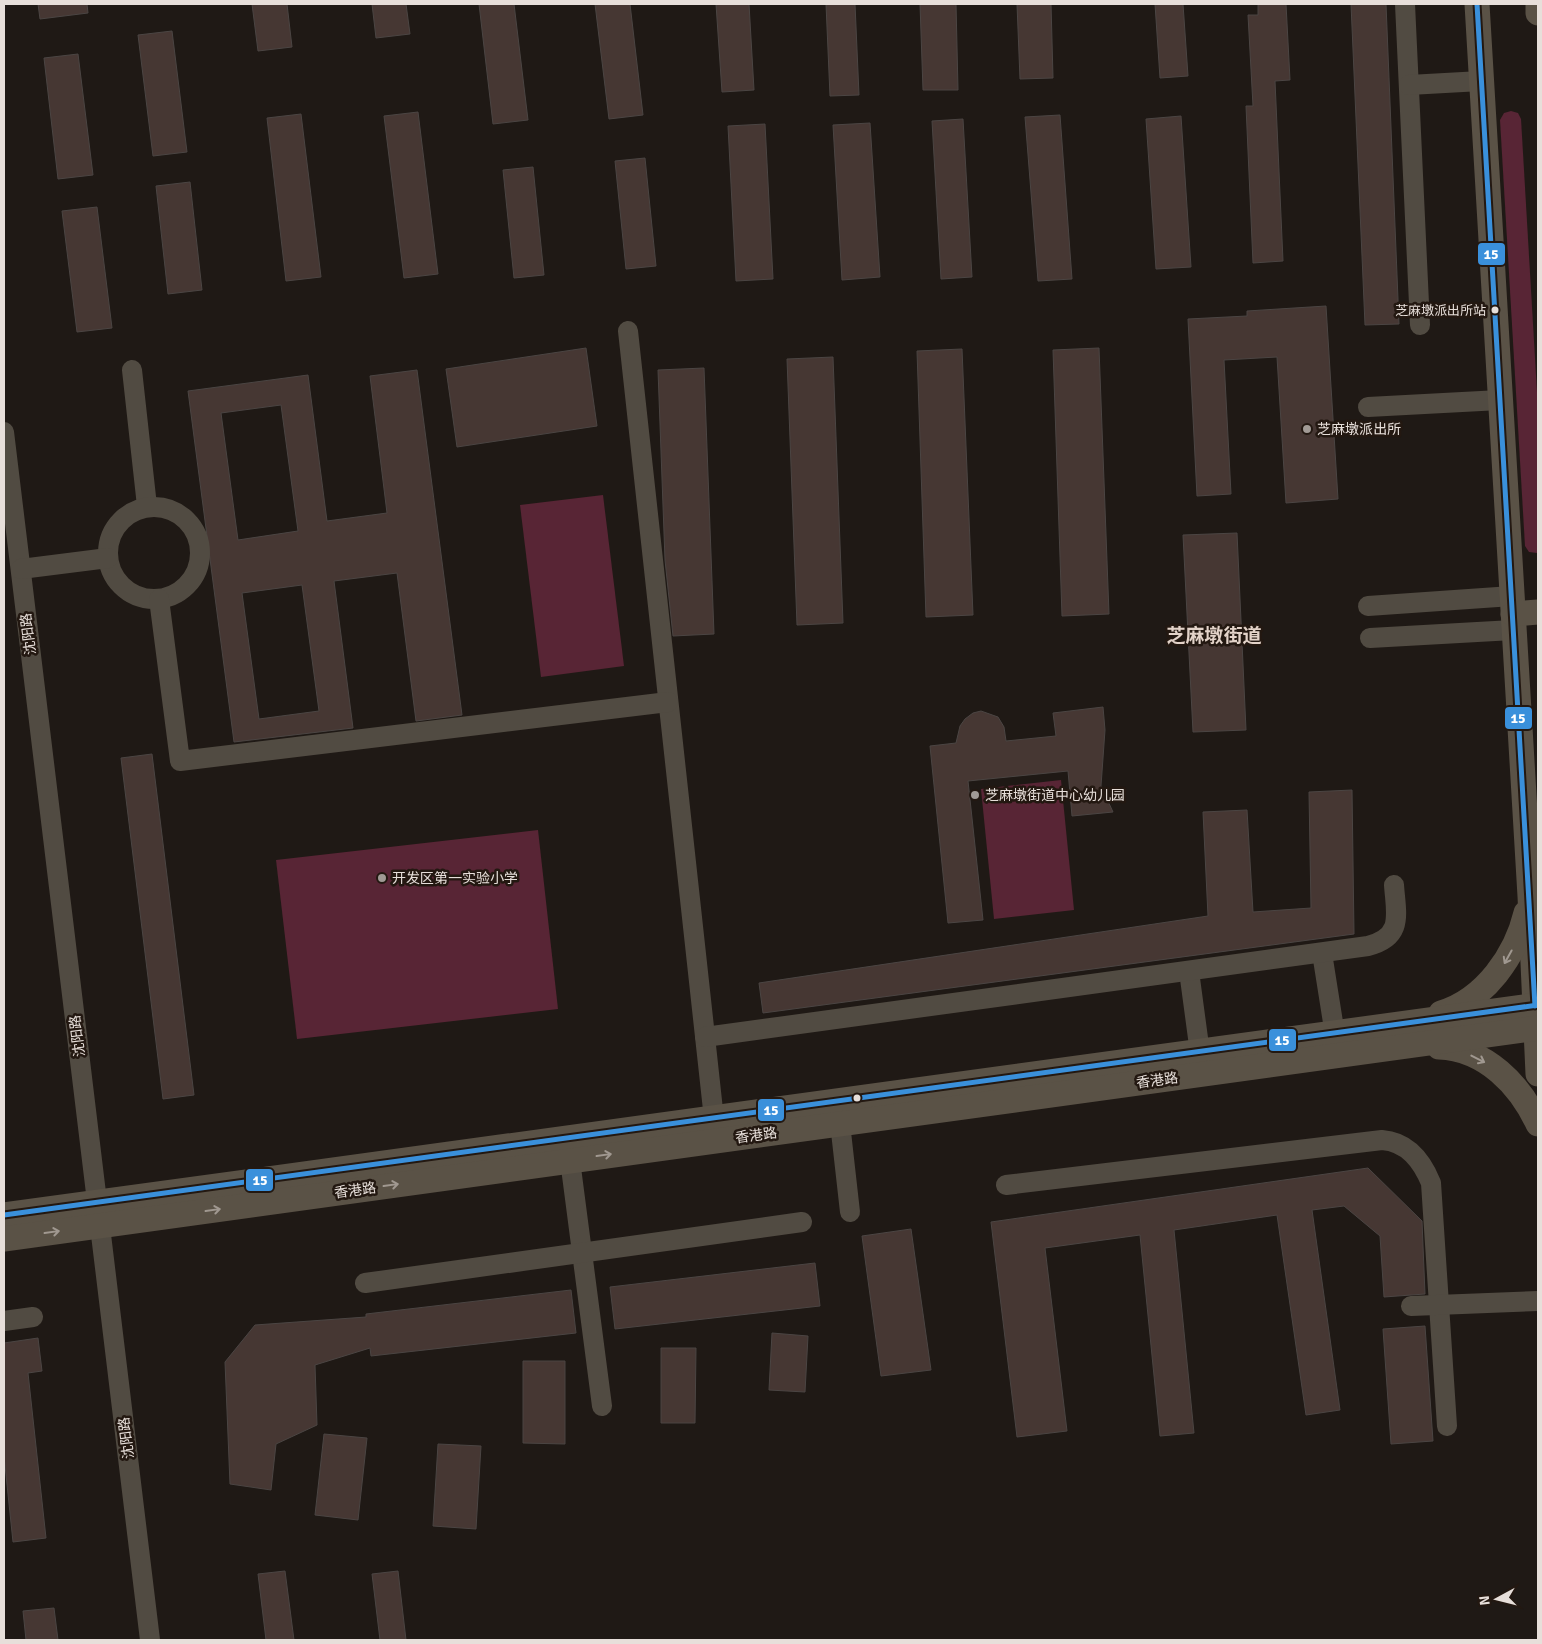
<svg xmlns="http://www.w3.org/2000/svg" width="1542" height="1644" font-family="Signika,'Noto Sans SC',sans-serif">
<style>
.green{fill:#582535}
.building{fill:#463733;stroke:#4b4543;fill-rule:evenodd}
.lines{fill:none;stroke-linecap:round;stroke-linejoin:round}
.minor{stroke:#514b42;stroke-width:20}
.major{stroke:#5a5246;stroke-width:25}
.bus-1-casing{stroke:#231811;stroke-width:9}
.bus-1{stroke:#3a90db;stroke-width:5}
.oneway{stroke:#a09890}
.bus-dot{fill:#e7dfda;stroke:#231811;stroke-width:2}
.poi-dot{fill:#a19a95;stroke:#231811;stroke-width:2}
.labels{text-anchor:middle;stroke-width:5;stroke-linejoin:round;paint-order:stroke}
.bus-label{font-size:13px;fill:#e7dfda;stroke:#231811;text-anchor:end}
.poi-label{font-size:14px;fill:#e7dfda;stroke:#231811;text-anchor:start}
.street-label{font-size:14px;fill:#e7dfda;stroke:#231811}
.district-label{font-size:19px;font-weight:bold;fill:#e3d3c9;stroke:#231811}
.line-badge{stroke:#231811;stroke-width:2}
.badge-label{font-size:14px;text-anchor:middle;font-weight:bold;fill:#fff}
</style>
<rect width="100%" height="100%" fill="#1f1915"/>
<!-- green -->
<g class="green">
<path d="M1511 111 1518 113 1521 119 1538 409 1537 553 1529 552 1525 546 1500 120 1504 113Z"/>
<path d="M603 495 624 666 541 677 520 505Z"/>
<path d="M1061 780 1074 910 994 919 981 789Z"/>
<path d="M538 830 558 1009 297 1039 276 860Z"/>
</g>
<!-- building -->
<g class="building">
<path d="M38 4H87L88 13 40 19Z"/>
<path d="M252 4H287L292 47 258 51Z"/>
<path d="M372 4H406L410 34 376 38Z"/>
<path d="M479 4H514L528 120 493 124Z"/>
<path d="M595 4H630L643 115 609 119Z"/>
<path d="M716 4H749L754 90 722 92Z"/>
<path d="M826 4H855L859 95 830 96Z"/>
<path d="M920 4H956L958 90H923Z"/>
<path d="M1017 4H1051L1053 78 1020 79Z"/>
<path d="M1155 4H1183L1188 76 1160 78Z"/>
<path d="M1258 4H1286L1290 80 1275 81 1283 261 1253 263 1246 106H1253L1248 15H1258Z"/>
<path d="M1351 4H1386L1399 324 1365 325Z"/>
<path d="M172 31 187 152 153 156 138 35Z"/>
<path d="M78 54 93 175 58 179 44 58Z"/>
<path d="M418 112 438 274 404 278 384 116Z"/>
<path d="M301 114 321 277 286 281 267 118Z"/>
<path d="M1060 115 1072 279 1038 281 1025 117Z"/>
<path d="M1181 116 1191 267 1156 269 1146 119Z"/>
<path d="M963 119 972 277 941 279 932 121Z"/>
<path d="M870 123 880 277 842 280 833 125Z"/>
<path d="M765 124 773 279 736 281 728 126Z"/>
<path d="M645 158 656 266 626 269 615 161Z"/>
<path d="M533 167 544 275 514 278 503 170Z"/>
<path d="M190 182 202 290 168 294 156 186Z"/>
<path d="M97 207 112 328 77 332 62 211Z"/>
<path d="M1326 306 1338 499 1286 503 1277 357 1224 360 1231 494 1197 496 1188 319 1247 316V311Z"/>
<path d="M586 348 597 426 457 447 446 369Z"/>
<path d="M1099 348 1109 614 1062 616 1053 350Z"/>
<path d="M962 349 973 615 926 617 917 351Z"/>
<path d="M833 357 843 623 797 625 787 359Z"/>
<path d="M704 368 714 634 673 636 665 560 658 370Z"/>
<path d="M417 370 462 715 416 721 397 573 334 581 353 728 234 742 188 391 308 375 327 521 387 513 370 376ZM281 405 298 531 238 540 221 413ZM302 585 319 711 259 719 242 593Z"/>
<path d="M1237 533 1246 730 1193 732 1183 535Z"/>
<path d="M1103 707 1105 730 1101 786 1113 812 1072 816 1068 771 968 781 983 920 948 923 930 746 956 743 960 726 965 719 973 713 981 711 998 717 1004 727 1006 741 1056 736 1053 713Z"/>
<path d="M152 754 194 1095 163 1099 121 758Z"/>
<path d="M1352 790 1354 934 763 1013 759 983 1208 916 1203 812 1247 810 1253 912 1311 908 1309 792Z"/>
<path d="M1368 1168 1422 1221 1425 1294 1384 1297 1380 1236 1344 1206 1312 1210 1340 1410 1306 1415 1277 1215 1174 1230 1194 1433 1160 1436 1140 1235 1045 1248 1067 1431 1017 1437 991 1222Z"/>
<path d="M911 1229 931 1370 881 1376 862 1236Z"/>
<path d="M815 1263 820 1306 615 1329 610 1287Z"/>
<path d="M571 1290 576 1333 371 1356 370 1348 315 1365 317 1425 276 1444 271 1490 230 1484 225 1362 255 1325 366 1317V1314Z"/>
<path d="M1425 1326 1433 1441 1391 1444 1383 1329Z"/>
<path d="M772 1333 808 1336 805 1392 769 1390Z"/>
<path d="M38 1338 42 1371 28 1373 46 1538 13 1542 4 1456V1343Z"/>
<path d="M661 1348H696L695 1423H661Z"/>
<path d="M523 1361H565V1444L523 1443Z"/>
<path d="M324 1434 367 1438 358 1520 315 1515Z"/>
<path d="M438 1444 481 1446 476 1529 433 1526Z"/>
<path d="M285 1571 294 1640H266L258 1574Z"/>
<path d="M398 1571 406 1640H380L372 1574Z"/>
<path d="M54 1608 58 1640H26L23 1611Z"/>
</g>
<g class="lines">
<!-- minor -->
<g class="minor">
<path d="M1405 4 1420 325"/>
<path d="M1409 85 1481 81"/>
<path d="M628 331 714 1119"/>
<path d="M132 370 147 506"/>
<path d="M1368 407 1500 400"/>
<path d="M4 432 150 1640"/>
<circle cx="154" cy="553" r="46"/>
<path d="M21 569 108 558"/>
<path d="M159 599 180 761 668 702"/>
<path d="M1368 606 1512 596"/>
<path d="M1370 638 1513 630"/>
<path d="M1322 953 1335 1035"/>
<path d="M1189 971 1200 1053"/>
<path d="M705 1037 1368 946C1404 937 1396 914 1394 885"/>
<path d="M840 1123 850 1212"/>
<path d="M570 1160 602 1406"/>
<path d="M1006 1185 1382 1140C1408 1142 1422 1161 1431 1183L1447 1426"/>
<path d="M365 1283 802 1222"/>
<path d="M1411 1306 1538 1301"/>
<path d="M4 1321 33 1317"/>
</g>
<!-- major -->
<g class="major">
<path d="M1477 4 1530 896 1538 1074"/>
<path d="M1538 4V13"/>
<path d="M1513 614 1538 612"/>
<path d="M1441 1013C1485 1000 1516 955 1526 913"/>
<path d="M1439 1047C1486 1049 1520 1085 1538 1124"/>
<path d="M4 1215 1538 1005"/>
<path d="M4 1239 1538 1028"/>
</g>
<defs>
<g id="bus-1">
<path d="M1477 4 1535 1006"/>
<path d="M4 1215 1538 1005"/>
</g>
</defs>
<!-- bus-1 casing -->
<use href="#bus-1" class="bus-1-casing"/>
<!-- bus-1 -->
<use href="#bus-1" class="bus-1"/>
</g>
<!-- one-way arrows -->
<defs><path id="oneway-shaft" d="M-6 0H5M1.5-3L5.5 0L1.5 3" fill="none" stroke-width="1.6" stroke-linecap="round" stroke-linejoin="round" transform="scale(1.25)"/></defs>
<g class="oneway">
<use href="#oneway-shaft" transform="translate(1508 957) rotate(119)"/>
<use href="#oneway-shaft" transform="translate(1478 1059) rotate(27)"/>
<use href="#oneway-shaft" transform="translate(604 1155) rotate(-8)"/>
<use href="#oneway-shaft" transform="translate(391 1185) rotate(-8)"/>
<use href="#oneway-shaft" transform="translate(213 1210) rotate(-8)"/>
<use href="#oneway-shaft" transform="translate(52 1232) rotate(-8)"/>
</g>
<!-- markers -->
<g class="bus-dot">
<circle cx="1495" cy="310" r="4.5"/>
<circle cx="857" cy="1098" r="4.5"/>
</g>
<g class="poi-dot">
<circle cx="1307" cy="429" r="5"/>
<circle cx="975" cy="795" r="5"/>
<circle cx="382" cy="878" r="5"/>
</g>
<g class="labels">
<!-- bus labels -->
<g class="bus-label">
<text x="1486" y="315">芝麻墩派出所站</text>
</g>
<!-- poi labels -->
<g class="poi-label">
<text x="1317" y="434">芝麻墩派出所</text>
<text x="985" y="800">芝麻墩街道中心幼儿园</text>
<text x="392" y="883">开发区第一实验小学</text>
</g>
<!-- street labels -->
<g class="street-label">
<text transform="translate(28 634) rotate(-97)" y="5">沈阳路</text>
<text transform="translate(77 1036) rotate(-97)" y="5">沈阳路</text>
<text transform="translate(1157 1080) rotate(-8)" y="5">香港路</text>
<text transform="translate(756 1135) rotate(-8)" y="5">香港路</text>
<text transform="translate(355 1190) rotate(-8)" y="5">香港路</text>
<text transform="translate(126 1438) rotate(-97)" y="5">沈阳路</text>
</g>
<!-- district labels -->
<g class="district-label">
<text x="1214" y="642">芝麻墩街道</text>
</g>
</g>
<g class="line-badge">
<rect x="1477" y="242" width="29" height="24" rx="5" fill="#3a90db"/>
<rect x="1504" y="706" width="29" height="24" rx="5" fill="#3a90db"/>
<rect x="1268" y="1028" width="29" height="24" rx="5" fill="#3a90db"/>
<rect x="757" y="1098" width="28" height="24" rx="5" fill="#3a90db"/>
<rect x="245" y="1168" width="29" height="24" rx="5" fill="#3a90db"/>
</g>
<g class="badge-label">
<text x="1491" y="259">15</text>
<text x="1518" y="723">15</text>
<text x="1282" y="1045">15</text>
<text x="771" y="1115">15</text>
<text x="260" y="1185">15</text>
</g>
<!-- border -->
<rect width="1542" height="1644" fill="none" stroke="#e7dfda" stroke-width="10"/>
<!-- north arrow -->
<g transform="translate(1497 1599) rotate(263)" stroke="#231811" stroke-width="4" paint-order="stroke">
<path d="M0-4L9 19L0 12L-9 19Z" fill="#e7dfda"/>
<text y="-8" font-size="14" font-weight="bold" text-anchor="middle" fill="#e7dfda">N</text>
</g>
</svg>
